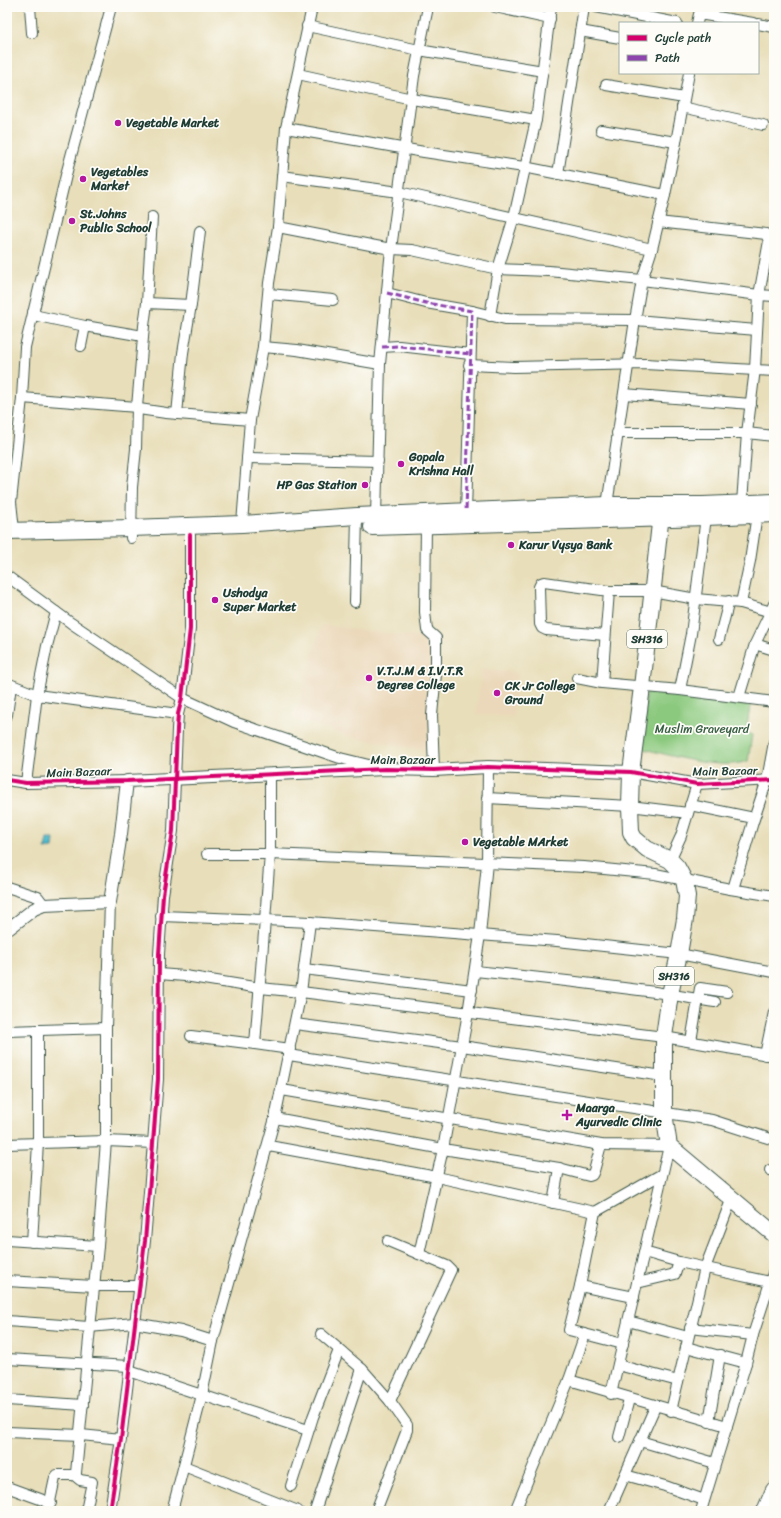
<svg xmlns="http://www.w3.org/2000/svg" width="781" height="1518" font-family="Sriracha,sans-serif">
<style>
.built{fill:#ebd8ba}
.green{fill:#8bc97e;stroke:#558359}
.water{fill:#4fb9cc;stroke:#377b80}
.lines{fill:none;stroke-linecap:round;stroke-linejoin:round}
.minor-casing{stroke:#3d5548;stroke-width:12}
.tertiary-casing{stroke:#3d5548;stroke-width:14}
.primary-casing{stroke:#3d5548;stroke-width:18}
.minor{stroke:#fff;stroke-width:10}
.tertiary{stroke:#fff;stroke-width:12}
.primary{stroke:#fff;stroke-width:16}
.quiet{stroke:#8e44ad;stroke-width:3;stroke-dasharray:6 3;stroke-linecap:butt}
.cycleway-casing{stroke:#fdfcf7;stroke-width:6}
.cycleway{stroke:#d6006c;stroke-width:4}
.poi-dot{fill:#b5179e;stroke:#fdfcf7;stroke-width:1.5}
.labels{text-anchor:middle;stroke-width:3.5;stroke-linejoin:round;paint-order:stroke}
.shield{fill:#fdfcf7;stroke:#62766e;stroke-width:1}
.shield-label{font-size:11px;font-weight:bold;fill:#1f3d34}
.poi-label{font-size:12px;font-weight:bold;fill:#1f3d34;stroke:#fdfcf7;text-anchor:start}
.park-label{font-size:12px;fill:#3a6046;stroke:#fdfcf7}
.street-label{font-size:12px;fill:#1f3d34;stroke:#fdfcf7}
</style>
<rect width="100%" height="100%" fill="#fdfcf7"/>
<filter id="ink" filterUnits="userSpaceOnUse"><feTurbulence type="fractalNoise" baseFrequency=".025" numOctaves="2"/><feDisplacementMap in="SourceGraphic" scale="8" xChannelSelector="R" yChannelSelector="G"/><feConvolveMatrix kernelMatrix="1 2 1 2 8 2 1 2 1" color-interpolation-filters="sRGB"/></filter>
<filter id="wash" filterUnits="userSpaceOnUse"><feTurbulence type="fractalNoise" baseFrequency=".012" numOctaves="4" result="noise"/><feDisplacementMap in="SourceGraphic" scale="16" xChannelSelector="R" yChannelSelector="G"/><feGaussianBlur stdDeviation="0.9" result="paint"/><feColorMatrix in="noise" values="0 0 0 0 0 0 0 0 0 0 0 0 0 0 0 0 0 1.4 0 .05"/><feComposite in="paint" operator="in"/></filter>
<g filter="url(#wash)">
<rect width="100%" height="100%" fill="#e8deb9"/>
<!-- built -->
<g class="built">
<path d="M321 625 433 639 427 750 349 737 295 718Z"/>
<path d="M482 669 518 673 513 717 476 714Z"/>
</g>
<!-- green -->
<path class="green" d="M647 689 751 701 746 732 752 735 748 761C718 771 670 755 640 748Z"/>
<!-- water -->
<path class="water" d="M47 839H54L53 848 45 849Z"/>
</g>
<g filter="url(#ink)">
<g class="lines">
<defs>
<g id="minor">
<path d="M30 7 32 33"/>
<path d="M495 7 550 19"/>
<path d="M596 7 677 23"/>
<path d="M697 23 699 14 753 23"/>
<path d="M758 24 774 27"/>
<path d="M307 26 419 50 543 71"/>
<path d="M580 31 620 38"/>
<path d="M298 74 412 99 536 120"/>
<path d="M606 85 684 98"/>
<path d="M682 107 763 125"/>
<path d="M286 128 424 152 524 167 665 195"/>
<path d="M601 130 676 142"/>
<path d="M558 174 584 7"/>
<path d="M282 176 399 192 652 249"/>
<path d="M658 222 766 234 769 241 759 295 774 296"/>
<path d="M278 227 391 249 412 250 498 269 549 271 642 280 759 295 755 369 747 433 742 503"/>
<path d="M387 293 426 303 472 311 466 512"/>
<path d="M269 294 333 300"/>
<path d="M147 303 152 217"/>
<path d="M191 305 200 231"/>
<path d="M472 311 505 319 635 320 757 330"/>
<path d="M33 312 38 316 85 326 143 336"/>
<path d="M490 316 498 269 514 217 536 120 551 7"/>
<path d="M81 346 85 326"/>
<path d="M263 347 297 350 380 364"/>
<path d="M382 347 399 346 470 354"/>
<path d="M469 365 514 367 645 364 774 371"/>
<path d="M624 394 751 404"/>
<path d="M22 398 137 407 139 409 166 413 250 420 242 524"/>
<path d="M250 420 263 347 269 283 278 227 286 128 312 7"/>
<path d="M617 433H747L774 436"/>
<path d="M247 458 378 461"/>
<path d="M607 505 635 320 642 280 652 249 665 195 676 142 689 73"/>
<path d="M376 516 380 364 391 249 414 76 428 7"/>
<path d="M426 525 425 612 427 630 436 638V674L432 715 434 770"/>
<path d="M14 530 11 502 22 398 25 347 67 171 111 7"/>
<path d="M131 538 132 487 136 449 137 407 144 326 147 303 191 305 183 353 177 414"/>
<path d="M7 576 71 623 182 698 234 722 340 758 377 767"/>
<path d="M355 602 357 516"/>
<path d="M741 603 750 561 757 514"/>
<path d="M605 635 546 630 542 628 540 624 539 587 541 583 544 582 609 591H652L696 599 741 603 771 612"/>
<path d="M719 639 729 601"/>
<path d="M755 644 774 650"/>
<path d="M577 678 602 683 680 690 774 702"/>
<path d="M7 683 37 695 178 714"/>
<path d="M602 683 609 591"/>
<path d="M680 690 691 634 706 517"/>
<path d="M739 697 755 644 774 604"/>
<path d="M7 715 11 686"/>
<path d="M631 772 697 784 772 780"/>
<path d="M270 775V854L265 920 310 922 557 941 679 954 774 972"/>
<path d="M7 780 26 783 127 781"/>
<path d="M26 783 37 695 47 646 56 612"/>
<path d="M487 798 630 806 688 813"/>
<path d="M690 805 754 818"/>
<path d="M207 854H270L584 867 655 874 730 889 774 896"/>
<path d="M670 860 681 836 697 784"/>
<path d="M7 887 38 897 44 905"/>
<path d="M733 889 753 822 767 780 774 742"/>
<path d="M161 916 265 920 255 1044 290 1049"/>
<path d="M304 969 472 990"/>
<path d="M475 971C535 977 595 984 655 992 675 995 695 999 715 1002"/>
<path d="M159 974 185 976 260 988 301 992 664 1037 774 1056"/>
<path d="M295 1024 462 1046 663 1076"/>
<path d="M7 1031 106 1028"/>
<path d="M191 1036 255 1044"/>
<path d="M691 1041 700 988 727 992"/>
<path d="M289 1055 712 1120 774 1140"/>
<path d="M765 1055 774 1012"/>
<path d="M282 1090 601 1145 669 1146 611 1394"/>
<path d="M275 1118 443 1149 559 1168 589 1176 592 1175 594 1171 601 1145"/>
<path d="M7 1144 106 1141 153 1143"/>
<path d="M269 1146 437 1177 595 1212"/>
<path d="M770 1170 774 1171"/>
<path d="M553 1203 559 1168"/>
<path d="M7 1240 98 1246"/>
<path d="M388 1241 447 1266 451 1270 390 1401"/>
<path d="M32 1242 38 1143V1030"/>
<path d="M644 1252 679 1262 774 1283"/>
<path d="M419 1254 443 1149 468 1013 480 935 487 863 488 767"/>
<path d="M7 1281 94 1286H139"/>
<path d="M637 1283 675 1274 679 1262"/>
<path d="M580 1286 634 1297"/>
<path d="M7 1321 89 1327 134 1323 181 1331 213 1341"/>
<path d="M628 1321 688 1337"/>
<path d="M690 1328 753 1335"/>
<path d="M321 1334 362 1369 390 1401 407 1425V1430L376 1511"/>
<path d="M623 1344 569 1330 580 1286 595 1212 662 1174"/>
<path d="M686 1347 746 1363"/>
<path d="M7 1359 129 1366"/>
<path d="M618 1365 678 1381"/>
<path d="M129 1371 308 1430"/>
<path d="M569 1380 727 1426"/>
<path d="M7 1400 83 1405"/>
<path d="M671 1411 705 1268 732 1198"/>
<path d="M709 1422 720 1355"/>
<path d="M7 1432 81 1435 121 1439"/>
<path d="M619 1437 629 1399"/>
<path d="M640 1441 715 1463"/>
<path d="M184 1466 298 1511"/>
<path d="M74 1475 80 1480 92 1482 86 1511"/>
<path d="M625 1475 665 1486 704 1500"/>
<path d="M291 1486 313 1417 339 1350"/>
<path d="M7 1487 51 1503"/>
<path d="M48 1511 55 1478 57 1475H74L76 1473 98 1246 106 1141V1028L110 902"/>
<path d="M110 1511 121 1439 145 1241 153 1143 158 1079 159 954 163 895 173 831 177 729 178 714 182 698 190 629V535"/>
<path d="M172 1511 202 1395 213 1341 275 1118 301 992 310 922"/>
<path d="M315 1511 362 1369"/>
<path d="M524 1511 517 1506 569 1380 585 1334"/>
<path d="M609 1511 655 1407"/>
<path d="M701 1511 746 1363 753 1335 774 1270"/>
</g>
<path id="tertiary" d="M7 930 34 909 44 905 110 902 121 834 127 781 385 769 434 770 488 767 631 772"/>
<g id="primary">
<path d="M662 505 642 687 631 772 630 806 631 832 634 838 647 849 670 860 677 867 684 880 687 896 685 919 679 954 670 994 664 1037V1113L669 1146 774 1234"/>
<path d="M372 527 706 517 774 514"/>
<path d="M7 531 131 528 242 524 357 516 607 505H703L774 502"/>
<path d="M765 1511 774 1490"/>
</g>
</defs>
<!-- minor casing -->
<use href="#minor" class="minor-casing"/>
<!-- tertiary casing -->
<use href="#tertiary" class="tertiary-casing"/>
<!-- primary casing -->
<use href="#primary" class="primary-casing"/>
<!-- minor -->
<use href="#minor" class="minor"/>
<!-- tertiary -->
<use href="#tertiary" class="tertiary"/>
<!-- primary -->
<use href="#primary" class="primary"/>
<!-- quiet -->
<g class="quiet">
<path d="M387 293 426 303 472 311 466 512"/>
<path d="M382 347 399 346 470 354"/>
</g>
<defs>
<g id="cycleway">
<path d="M7 780 26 783 127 781 385 769 434 770 488 767 631 772 697 784 774 780"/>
<path d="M110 1511 121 1439 145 1241 153 1143 158 1079 159 954 163 895 173 831 177 729 178 714 182 698 190 629V535"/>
</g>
</defs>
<!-- cycleway casing -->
<use href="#cycleway" class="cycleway-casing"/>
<!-- cycleway -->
<use href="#cycleway" class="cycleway"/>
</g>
</g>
<!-- markers -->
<g class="poi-dot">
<circle cx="118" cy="123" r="4"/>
<circle cx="83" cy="179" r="4"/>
<circle cx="72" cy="221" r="4"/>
<circle cx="401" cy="464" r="4"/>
<circle cx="365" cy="485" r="4"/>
<circle cx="511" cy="545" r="4"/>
<circle cx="215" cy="600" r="4"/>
<circle cx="369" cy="678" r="4"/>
<circle cx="497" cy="693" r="4"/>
<circle cx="465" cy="842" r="4"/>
<path d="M565 1109h4v4h4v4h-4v4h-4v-4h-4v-4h4z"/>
</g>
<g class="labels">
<!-- shield labels -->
<g class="shield">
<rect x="627" y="630" width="40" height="18" rx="3"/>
<rect x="654" y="967" width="40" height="18" rx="3"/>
</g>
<g class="shield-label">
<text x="647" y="643">SH316</text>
<text x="674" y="980">SH316</text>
</g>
<!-- poi labels -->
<g class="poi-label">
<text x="126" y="127">Vegetable Market</text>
<text x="91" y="176">Vegetables<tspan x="91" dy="14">Market</tspan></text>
<text x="80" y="218">St.Johns<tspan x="80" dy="14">Public School</tspan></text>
<text x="409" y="461">Gopala<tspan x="409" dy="14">Krishna Hall</tspan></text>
<text x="357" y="489" text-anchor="end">HP Gas Station</text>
<text x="519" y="549">Karur Vysya Bank</text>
<text x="223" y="597">Ushodya<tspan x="223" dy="14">Super Market</tspan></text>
<text x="377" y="675">V.T.J.M &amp; I.V.T.R<tspan x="377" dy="14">Degree College</tspan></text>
<text x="505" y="690">CK Jr College<tspan x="505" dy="14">Ground</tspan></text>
<text x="473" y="846">Vegetable MArket</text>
<text x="576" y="1112">Maarga<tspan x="576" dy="14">Ayurvedic Clinic</tspan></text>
</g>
<!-- park labels -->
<g class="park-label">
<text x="702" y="733">Muslim Graveyard</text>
</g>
<!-- street labels -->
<g class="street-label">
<text x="403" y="764">Main Bazaar</text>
<text transform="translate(725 771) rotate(-1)" y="4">Main Bazaar</text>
<text transform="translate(79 772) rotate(-2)" y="4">Main Bazaar</text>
</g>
</g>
<!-- margin -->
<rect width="781" height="1518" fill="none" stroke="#fdfcf7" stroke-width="24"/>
<!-- legend -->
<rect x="619" y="22" width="140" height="52" fill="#fdfcf7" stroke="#a4b0a9"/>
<rect x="627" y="35" width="20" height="6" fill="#d6006c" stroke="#a4b0a9"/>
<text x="655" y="42" font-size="12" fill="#1f3d34">Cycle path</text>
<rect x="627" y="55" width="20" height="6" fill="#8e44ad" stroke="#a4b0a9"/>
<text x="655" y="62" font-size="12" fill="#1f3d34">Path</text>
</svg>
